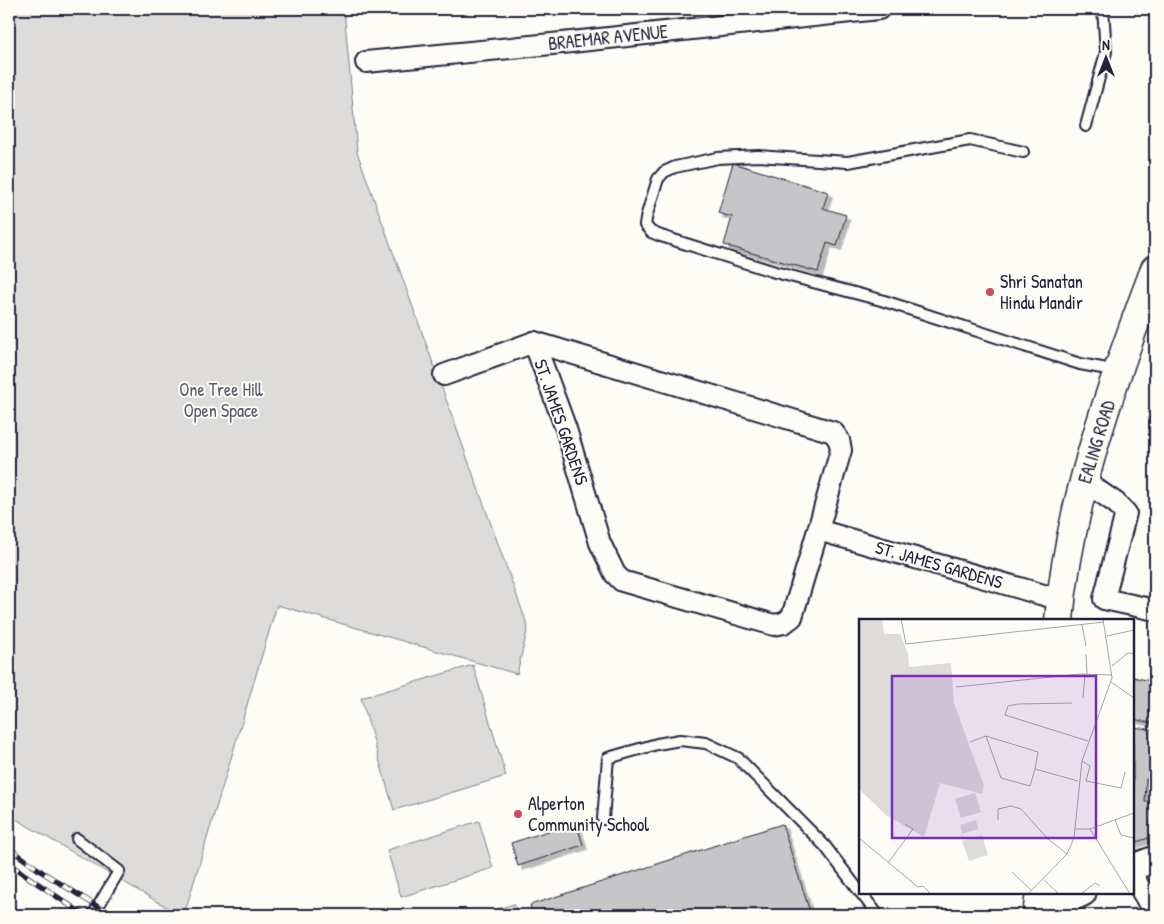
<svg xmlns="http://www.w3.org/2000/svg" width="1164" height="924" font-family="'Patrick Hand',sans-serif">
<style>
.green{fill:#dddcdb;stroke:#807f8b}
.building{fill:#c6c6c8;stroke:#22223b;filter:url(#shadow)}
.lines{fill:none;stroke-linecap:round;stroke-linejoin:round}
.service-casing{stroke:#22223b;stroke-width:14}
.minor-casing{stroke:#22223b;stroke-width:24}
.tertiary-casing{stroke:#22223b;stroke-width:29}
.primary-casing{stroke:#22223b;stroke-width:31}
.service{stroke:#fdfcf7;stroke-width:10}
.minor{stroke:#fdfcf7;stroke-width:20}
.tertiary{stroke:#fdfcf7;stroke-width:25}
.primary{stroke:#fdfcf7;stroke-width:28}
.rail-casing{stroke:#22223b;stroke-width:5.5}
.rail{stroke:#fdfcf7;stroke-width:4;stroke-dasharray:11;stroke-linecap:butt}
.poi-dot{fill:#d1495b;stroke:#fdfcf7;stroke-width:2}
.labels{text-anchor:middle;stroke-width:4;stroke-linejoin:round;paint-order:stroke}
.street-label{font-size:18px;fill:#22223b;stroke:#fdfcf7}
.poi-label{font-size:18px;fill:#22223b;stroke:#fdfcf7;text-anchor:start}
.park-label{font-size:18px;fill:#5a5a6b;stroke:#fdfcf7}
.inset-road{fill:none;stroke:#a5a5ac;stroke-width:1}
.view{fill:#7b2cbf;fill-opacity:0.15;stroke:#7b2cbf;stroke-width:2.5}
.inset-edge{fill:none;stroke:#22223b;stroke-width:2.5}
</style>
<defs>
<filter id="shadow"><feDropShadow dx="4.5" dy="4.5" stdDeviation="0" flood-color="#0004"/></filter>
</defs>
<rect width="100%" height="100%" fill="#fdfcf7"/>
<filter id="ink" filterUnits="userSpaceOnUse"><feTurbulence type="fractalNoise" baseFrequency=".02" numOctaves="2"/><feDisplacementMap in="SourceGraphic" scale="10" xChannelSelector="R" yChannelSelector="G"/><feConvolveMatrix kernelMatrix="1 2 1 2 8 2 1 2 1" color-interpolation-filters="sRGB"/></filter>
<g filter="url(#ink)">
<!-- green -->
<g class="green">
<path d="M9 9H344L357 152 528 627 517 674 277 605 184 915H180L9 815Z"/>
<path d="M473 665 506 776 394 810 361 698Z"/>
<path d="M479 821 493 868 401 897 387 850Z"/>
<path d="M514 904 518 915H477Z"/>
</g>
<!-- building -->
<g class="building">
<path d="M733 163 828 192 823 208 846 215 837 246 827 243 818 272 724 245 732 217 718 213Z"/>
<path d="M1133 677 1155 682V704L1151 723 1133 719Z"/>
<path d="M1133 727 1155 730V780L1146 779 1145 802 1155 801V836L1133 843Z"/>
<path d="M576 822 583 845 518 866 511 843Z"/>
<path d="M782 824 811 915H533L530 905Z"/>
</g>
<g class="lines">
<defs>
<g id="service">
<path d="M1086 126 1106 52 1103 9"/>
<path d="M1023 152 970 140 848 162 758 156 718 158 675 167 664 172 658 179 647 214 645 225 651 232 661 236 775 272 881 300 1080 364 1118 371"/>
<path d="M603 819 608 758 657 744 680 740 706 743 738 758 825 846 860 892"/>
<path d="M77 839 119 871 93 915"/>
<path d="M861 893 878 915"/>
</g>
<g id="minor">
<path d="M366 62 562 43 879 9"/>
<path d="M444 375 534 342"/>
<path d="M1084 481 1116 503 1126 513 1104 599 1155 610"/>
<path d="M818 530 841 450 839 440 833 432 534 342 566 429 600 543 615 574 622 581 774 625 784 623 792 617 818 530 1061 600"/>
<path d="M1133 876 1155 914"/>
</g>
<g id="tertiary">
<path d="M1133 867 1155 859"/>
<path d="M1047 915 1068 900 1083 893"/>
</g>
<g id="primary">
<path d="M1059 620C1069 502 1113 380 1155 269"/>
<path d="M1037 915 1040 893"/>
</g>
</defs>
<!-- service casing -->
<use href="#service" class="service-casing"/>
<!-- minor casing -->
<use href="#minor" class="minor-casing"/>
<!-- tertiary casing -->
<use href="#tertiary" class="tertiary-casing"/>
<!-- primary casing -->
<use href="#primary" class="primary-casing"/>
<!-- service -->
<use href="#service" class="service"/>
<!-- minor -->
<use href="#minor" class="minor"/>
<!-- tertiary -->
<use href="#tertiary" class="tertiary"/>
<!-- primary -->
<use href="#primary" class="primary"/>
<defs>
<g id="rail">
<path d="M9 848 42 872 111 915"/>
<path d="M9 864 84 915"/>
</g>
</defs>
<!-- rail casing -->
<use href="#rail" class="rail-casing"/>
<!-- rail -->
<use href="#rail" class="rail"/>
</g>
</g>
<!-- markers -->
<g class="poi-dot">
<circle cx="990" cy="292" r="5"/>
<circle cx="518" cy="814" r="5"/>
</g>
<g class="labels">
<!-- street labels -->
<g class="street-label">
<text transform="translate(608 38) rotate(-6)" y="6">BRAEMAR AVENUE</text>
<text transform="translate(561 422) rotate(71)" y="6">ST. JAMES GARDENS</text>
<text transform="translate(1097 442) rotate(-73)" y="6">EALING ROAD</text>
<text transform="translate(939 565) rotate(16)" y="6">ST. JAMES GARDENS</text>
</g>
<!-- poi labels -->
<g class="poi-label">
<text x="1000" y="288">Shri Sanatan<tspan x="1000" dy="21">Hindu Mandir</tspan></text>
<text x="528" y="810">Alperton<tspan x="528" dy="21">Community School</tspan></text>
</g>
<!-- park labels -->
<g class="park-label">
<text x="221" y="396">One Tree Hill<tspan x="221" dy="21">Open Space</tspan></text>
</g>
</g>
<!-- overview -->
<g transform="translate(859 619)">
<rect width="275" height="275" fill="#fdfcf7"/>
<path d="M0 0H23L25 15H41L49 34 50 48 92 44 95 84 125 167 123 175 81 164 65 218 27 196 0 170ZM116 174 122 193 102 199 96 180ZM117 201 119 210 103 215 101 206ZM123 216 129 236 110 242 103 222Z" fill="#dddcdb"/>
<path class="inset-road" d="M42 0 47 25 245 3M223 6 227 27M248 17 275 11M227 35 228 55M253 47 269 34 275 35M252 63 275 79M97 68 221 55 253 56M224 79 226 55M213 84 159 85 149 87 146 96 229 122M111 123 127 117M223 142 231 147 227 162 262 169 266 153M176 150 179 133 127 117 142 159 171 167 176 150 219 162M139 201V190L152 187 162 190 189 220 208 235M256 201 262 216 275 219M216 210H231L275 194M231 210 271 275M0 219 59 268M29 244 54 210 46 205M153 253 173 272M185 261 200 275M59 268 64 267 72 275M169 275 208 235 215 219 223 142 253 59 244 0M222 275 236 264 241 267"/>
<path class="view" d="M33 57H237V219H33Z"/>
<rect width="275" height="275" class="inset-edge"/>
</g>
<!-- margin -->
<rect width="1164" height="924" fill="none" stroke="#fdfcf7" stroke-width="30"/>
<rect x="15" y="15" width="1134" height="894" fill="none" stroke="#22223b" stroke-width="2" filter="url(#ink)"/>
<!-- north arrow -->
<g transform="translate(1106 58)" stroke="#fdfcf7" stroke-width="4" paint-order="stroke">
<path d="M0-4L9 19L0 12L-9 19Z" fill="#22223b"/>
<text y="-8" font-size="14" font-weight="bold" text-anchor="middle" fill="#22223b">N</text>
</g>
</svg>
